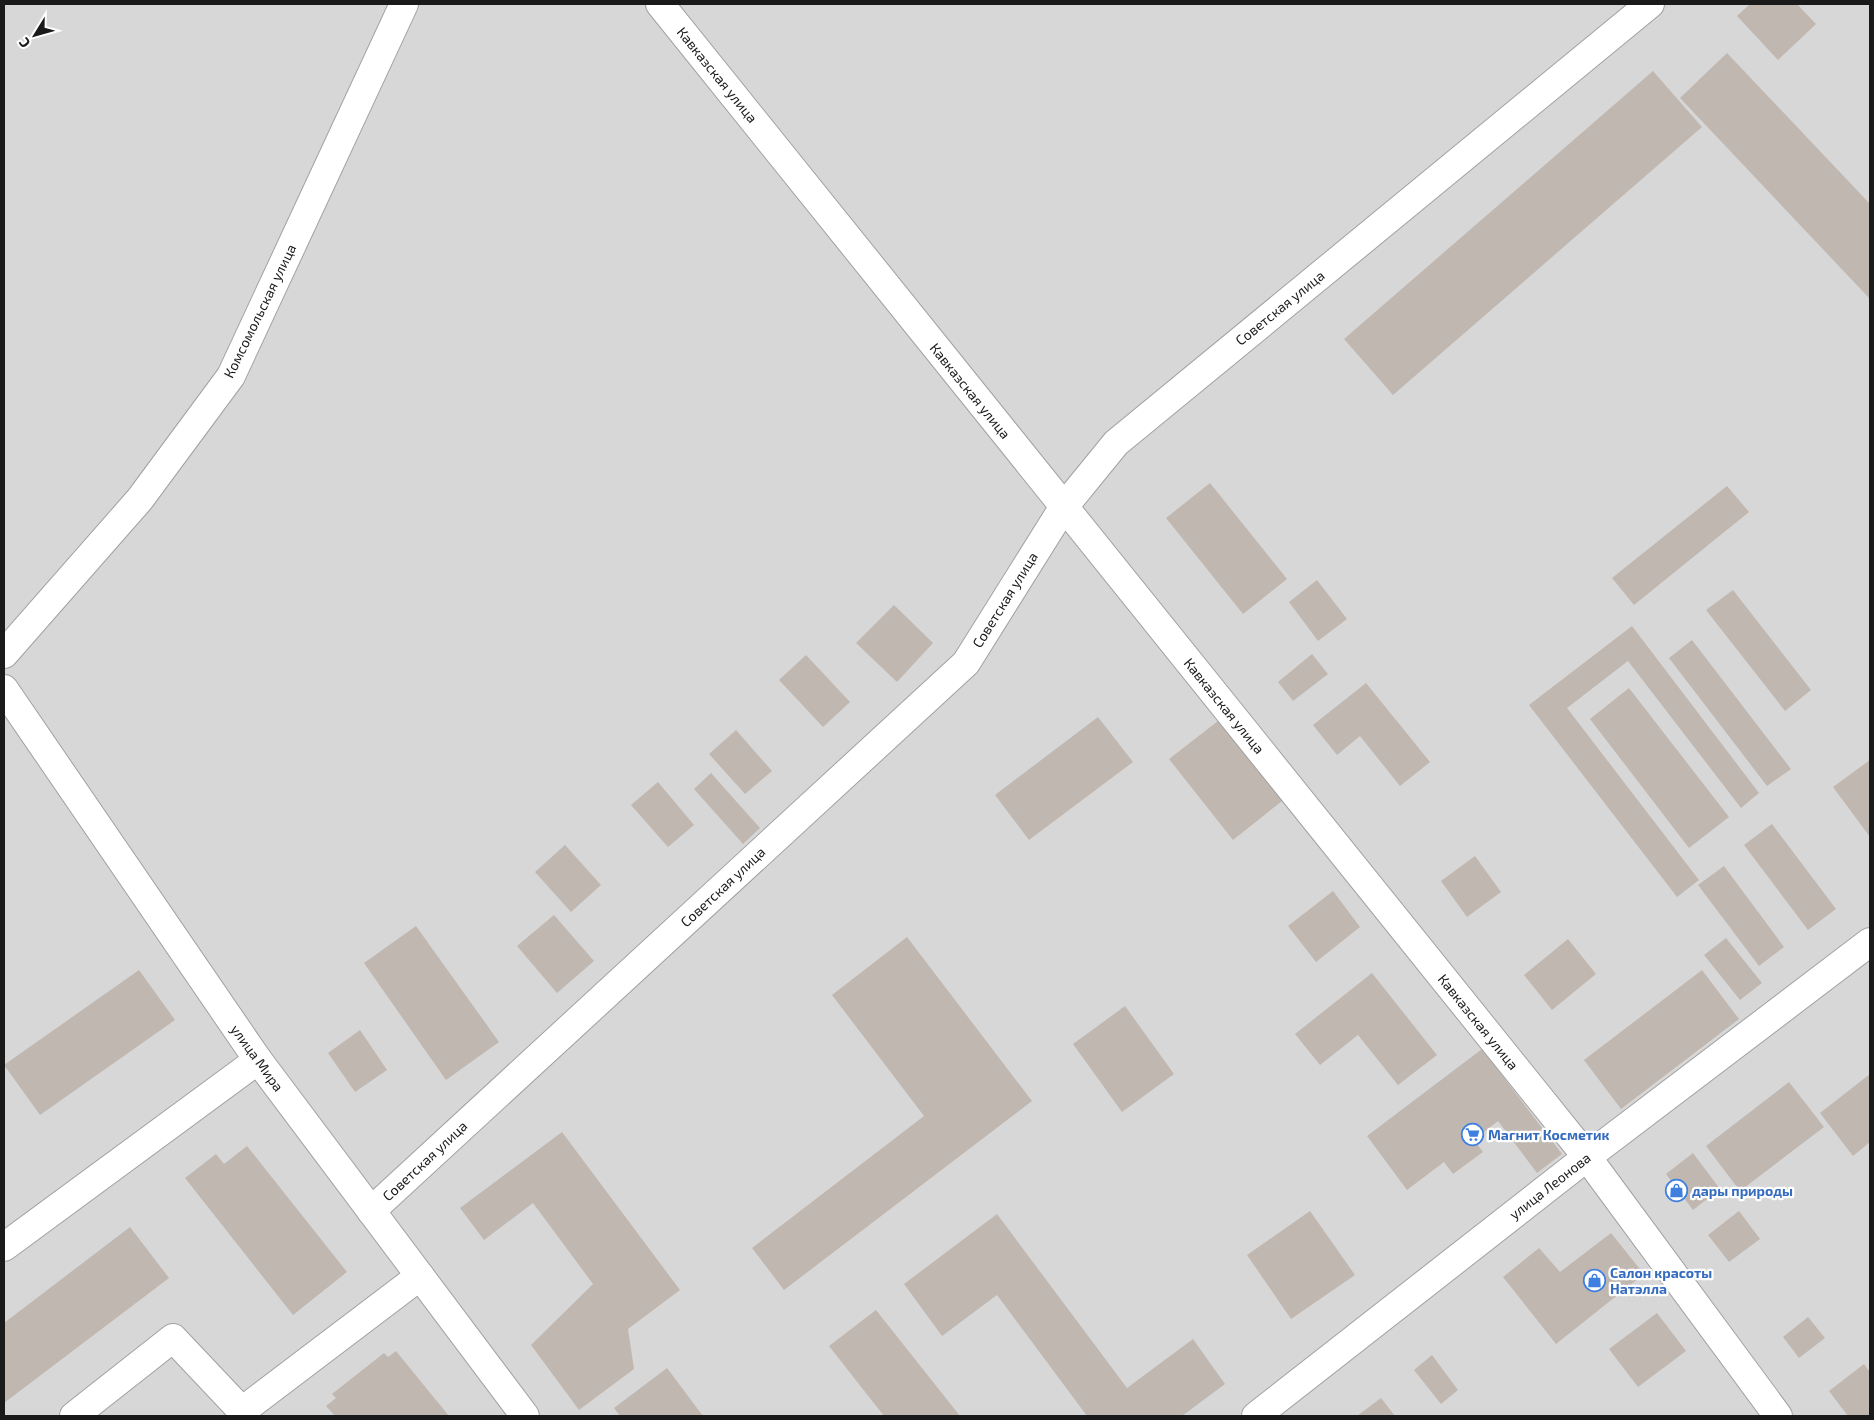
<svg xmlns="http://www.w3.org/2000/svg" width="1874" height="1420" font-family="'Exo 2',sans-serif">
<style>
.residential{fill:#d8d7d7}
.building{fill:#c0b7b0}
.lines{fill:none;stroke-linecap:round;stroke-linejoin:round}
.minor-casing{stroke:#a1a1a1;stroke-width:30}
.minor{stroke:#fff;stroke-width:28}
.labels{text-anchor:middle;stroke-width:4.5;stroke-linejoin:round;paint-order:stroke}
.street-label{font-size:14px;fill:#1a1a1a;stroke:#fff}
.shop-label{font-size:14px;font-weight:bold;fill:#366cbe;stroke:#fff;text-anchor:start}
</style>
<rect width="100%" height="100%" fill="#ece8e0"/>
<!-- residential -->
<rect class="residential" x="4" y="4" width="1866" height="1412"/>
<!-- building -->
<g class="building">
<path d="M1750 4H1797L1816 24 1778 60 1737 16Z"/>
<path d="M1727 53 1870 204V299L1680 98Z"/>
<path d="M1653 71 1702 127 1393 395 1344 339Z"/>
<path d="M1210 483 1287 579 1243 614 1166 518Z"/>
<path d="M1727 486 1749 512 1634 605 1612 578Z"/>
<path d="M1317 580 1347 619 1318 641 1289 602Z"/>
<path d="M1733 590 1811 690 1785 711 1706 610Z"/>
<path d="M894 605 933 643 897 682 856 643Z"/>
<path d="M1632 626 1759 793 1741 808 1628 661 1567 708 1699 880 1677 897 1529 705Z"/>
<path d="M1692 640 1791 769 1767 786 1669 658Z"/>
<path d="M1312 654 1328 674 1293 701 1278 682Z"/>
<path d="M806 655 850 702 823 727 779 680Z"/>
<path d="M1366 683 1430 762 1400 786 1360 736 1337 755 1313 725Z"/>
<path d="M1629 688 1729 817 1689 848 1590 719Z"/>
<path d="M1098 717 1133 762 1029 840 995 795Z"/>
<path d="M1218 721 1282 801 1233 840 1169 759Z"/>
<path d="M736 730 772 771 745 794 709 754Z"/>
<path d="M1870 760V837L1833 787Z"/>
<path d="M711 773 760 828 743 844 694 789Z"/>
<path d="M658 782 694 825 668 847 631 805Z"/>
<path d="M1772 824 1836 909 1808 930 1744 845Z"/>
<path d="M565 845 601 885 571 912 535 872Z"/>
<path d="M1475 856 1501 892 1467 917 1441 881Z"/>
<path d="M1724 866 1784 947 1759 966 1698 885Z"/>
<path d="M1333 891 1360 927 1316 962 1288 926Z"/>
<path d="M554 915 594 961 557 993 517 946Z"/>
<path d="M416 926 499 1042 446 1080 364 963Z"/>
<path d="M907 937 1032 1101 784 1290 752 1248 924 1116 832 995Z"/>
<path d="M1726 938 1762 983 1740 1000 1704 955Z"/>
<path d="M1568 939 1596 974 1552 1010 1524 975Z"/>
<path d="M139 970 175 1020 40 1115 4 1065Z"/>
<path d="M1702 970 1739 1019 1621 1109 1584 1060Z"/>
<path d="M1372 973 1437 1055 1398 1085 1358 1035 1320 1065 1295 1034Z"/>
<path d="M1125 1006 1174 1074 1122 1112 1073 1044Z"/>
<path d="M360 1030 387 1070 355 1092 328 1053Z"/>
<path d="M1482 1049 1562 1154 1537 1173 1498 1121 1474 1140 1483 1152 1453 1174 1444 1162 1407 1190 1367 1136Z"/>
<path d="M1870 1074V1142L1853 1156 1820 1113Z"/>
<path d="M1789 1082 1824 1127 1740 1191 1706 1146Z"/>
<path d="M562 1132 680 1290 628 1329 634 1369 579 1410 531 1345 593 1284 533 1203 484 1240 460 1208Z"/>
<path d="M247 1146 347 1272 293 1315 185 1178 216 1154 224 1164Z"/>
<path d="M1693 1153 1720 1189 1693 1210 1666 1174Z"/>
<path d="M1310 1211 1355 1275 1291 1319 1247 1255Z"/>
<path d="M1739 1211 1760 1239 1729 1262 1708 1235Z"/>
<path d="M997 1214 1127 1388 1193 1339 1225 1384 1182 1416H1087L997 1295 942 1336 904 1284Z"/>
<path d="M130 1227 169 1278 4 1403V1323Z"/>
<path d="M1611 1233 1644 1274 1556 1344 1503 1277 1539 1248 1560 1272Z"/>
<path d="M876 1310 960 1416H884L829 1346Z"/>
<path d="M1657 1313 1686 1351 1638 1387 1609 1349Z"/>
<path d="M1808 1317 1825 1338 1799 1358 1783 1337Z"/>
<path d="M396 1351 449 1416H335L326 1406 336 1398 332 1394 384 1353 388 1357Z"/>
<path d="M1432 1355 1458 1390 1441 1404 1414 1370Z"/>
<path d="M1864 1364 1870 1372V1416H1848L1829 1391Z"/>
<path d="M667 1368 703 1416H620L614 1408Z"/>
<path d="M1381 1398 1395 1416H1357Z"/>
</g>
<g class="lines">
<defs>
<g id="minor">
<path d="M660 4 1587 1157 1778 1416"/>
<path d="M4 654 140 499 231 376 404 4"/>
<path d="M4 689 258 1060 525 1416"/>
<path d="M371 1211 966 663 1063 508 1116 443 1650 4"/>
<path d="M4 1247 258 1060"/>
<path d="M74 1416 173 1338 242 1411 420 1276"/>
<path d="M1256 1416 1587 1157 1870 942"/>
</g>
</defs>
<!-- minor casing -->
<use href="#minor" class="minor-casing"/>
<!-- minor -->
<use href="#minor" class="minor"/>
</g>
<!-- icons -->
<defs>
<symbol id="supermarket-ring" viewBox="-11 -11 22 22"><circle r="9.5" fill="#fff" stroke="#3f7fe0" stroke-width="1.5"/><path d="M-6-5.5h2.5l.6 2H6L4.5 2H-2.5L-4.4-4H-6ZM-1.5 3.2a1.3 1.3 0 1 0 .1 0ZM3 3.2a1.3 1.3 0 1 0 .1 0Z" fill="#3f7fe0"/></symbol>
<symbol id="shop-ring" viewBox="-11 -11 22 22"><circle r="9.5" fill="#fff" stroke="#3f7fe0" stroke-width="1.5"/><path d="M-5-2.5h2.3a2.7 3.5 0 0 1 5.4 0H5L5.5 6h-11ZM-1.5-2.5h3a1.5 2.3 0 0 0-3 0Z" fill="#3f7fe0"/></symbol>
</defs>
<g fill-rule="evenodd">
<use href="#supermarket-ring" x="1460" y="1122" width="25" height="25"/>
<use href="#shop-ring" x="1664" y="1178" width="25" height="25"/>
<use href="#shop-ring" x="1582" y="1268" width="25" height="25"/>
</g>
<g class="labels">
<!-- street labels -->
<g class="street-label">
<text transform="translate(717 75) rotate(51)" y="5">Кавказская улица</text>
<text transform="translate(1280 308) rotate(-39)" y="5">Советская улица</text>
<text transform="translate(260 311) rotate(-64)" y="5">Комсомольская улица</text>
<text transform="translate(970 391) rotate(51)" y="5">Кавказская улица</text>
<text transform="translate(1005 600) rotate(-58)" y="5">Советская улица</text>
<text transform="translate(1224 706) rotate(51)" y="5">Кавказская улица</text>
<text transform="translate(723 887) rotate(-43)" y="5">Советская улица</text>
<text transform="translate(1478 1022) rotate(51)" y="5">Кавказская улица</text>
<text transform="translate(257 1058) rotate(54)" y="5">улица Мира</text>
<text transform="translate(425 1161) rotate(-43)" y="5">Советская улица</text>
<text transform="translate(1550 1186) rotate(-38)" y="5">улица Леонова</text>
</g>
<!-- shop labels -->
<g class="shop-label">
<text x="1488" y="1140">Магнит Косметик</text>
<text x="1692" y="1196">дары природы</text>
<text x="1610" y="1278">Салон красоты<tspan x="1610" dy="16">Натэлла</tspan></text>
</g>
</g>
<!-- border -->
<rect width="1874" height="1420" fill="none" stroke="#1a1a1a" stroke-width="10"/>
<!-- north arrow -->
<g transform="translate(35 35) rotate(233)" stroke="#ffffff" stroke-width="4" paint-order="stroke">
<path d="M0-4L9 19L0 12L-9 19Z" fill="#1a1a1a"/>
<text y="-8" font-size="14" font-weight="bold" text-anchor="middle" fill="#1a1a1a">С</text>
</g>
</svg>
